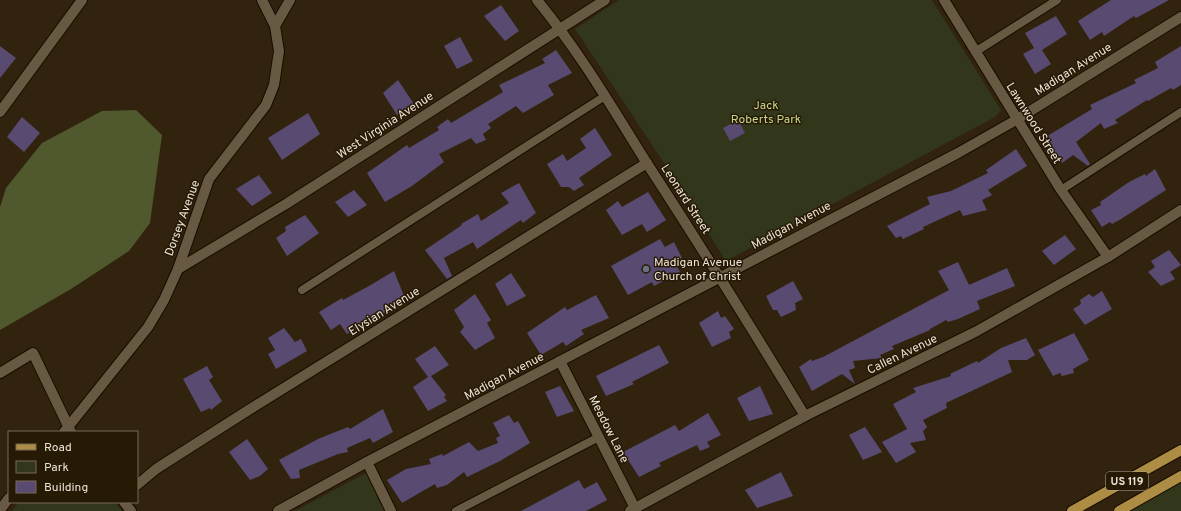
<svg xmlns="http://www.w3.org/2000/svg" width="1181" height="511" font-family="Overpass,sans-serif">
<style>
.green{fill:#32371c}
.forest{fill:#50582d}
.building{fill:#594a71}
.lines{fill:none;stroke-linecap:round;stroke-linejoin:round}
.service-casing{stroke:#180c00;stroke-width:10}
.minor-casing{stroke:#180c00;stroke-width:12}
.tertiary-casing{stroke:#180c00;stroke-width:12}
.primary-casing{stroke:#180c00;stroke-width:12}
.service{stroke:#685943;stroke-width:8}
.minor{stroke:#685943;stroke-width:10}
.tertiary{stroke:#685943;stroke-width:10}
.primary{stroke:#ad8d44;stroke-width:10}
.worship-dot{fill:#6b7280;stroke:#271a05;stroke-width:1.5}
.labels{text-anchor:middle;stroke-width:3;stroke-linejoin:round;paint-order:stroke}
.shield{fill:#271a05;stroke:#b1a798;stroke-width:1}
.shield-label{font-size:11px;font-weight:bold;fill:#ece3d7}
.street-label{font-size:12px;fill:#ece3d7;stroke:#271a05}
.park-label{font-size:12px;fill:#c8d68f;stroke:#271a05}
.poi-label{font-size:12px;fill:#ece3d7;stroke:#271a05;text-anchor:start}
</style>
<rect width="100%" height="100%" fill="#31230e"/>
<!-- green -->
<g class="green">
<path d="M619 0H932L1001 110 995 117 726 261 662 160 575 29Z"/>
<path d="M366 473 384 511H295Z"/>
<path d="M1181 477V511H1120Z"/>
<path d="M19 502H115L122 511H12Z"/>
</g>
<!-- forest -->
<path class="forest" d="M136 110 162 135 150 223 129 251 71 289 0 330V207L6 188 42 143 102 111Z"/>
<!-- building -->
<g class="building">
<path d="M1111 0H1169L1136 18 1134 16 1104 36 1102 32 1090 40 1078 21Z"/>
<path d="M501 5 519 31 505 41 484 16Z"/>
<path d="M1056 16 1067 34 1042 50 1051 64 1035 74 1023 54 1034 48 1025 33Z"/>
<path d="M460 37 473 61 457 69 444 46Z"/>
<path d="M0 46 16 58 0 78Z"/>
<path d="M1181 46V85L1173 90 1171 88 1148 101 1147 100 1115 120 1118 123 1104 129 1101 123 1076 142 1090 164 1088 166 1073 155 1062 163 1044 138 1092 109 1090 105 1136 83 1134 80 1158 68 1155 62Z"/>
<path d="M556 50 572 73 548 85 554 95 523 113 516 106 488 124 491 128 483 134 486 140 476 144 471 138 439 154 444 162 412 186 385 202 367 173 407 145 409 148 439 130 437 127 448 119 451 123 503 92 499 85 545 63 542 59Z"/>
<path d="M398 80 414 104 397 115 383 93Z"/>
<path d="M308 113 320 134 282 160 268 138Z"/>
<path d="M22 117 40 133 24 152 7 137Z"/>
<path d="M738 120 745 133 730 141 723 128Z"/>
<path d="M595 128 612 155 579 178 584 185 574 191 569 187H561L547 164 563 154 567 161 586 148 580 139Z"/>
<path d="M1016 149 1027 166 988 190 992 195 982 200 987 210 963 216 960 210 923 227 924 229 903 239 901 236 896 238 887 226 930 204 927 197 951 191 988 173 986 170Z"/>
<path d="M1155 169 1166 190 1121 219 1112 224 1110 222 1102 227 1091 210 1101 205 1100 202 1129 182 1145 174 1146 176Z"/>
<path d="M259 175 272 193 252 206 236 189Z"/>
<path d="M519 183 536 213 523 223 521 220 477 249 473 242 444 258 452 276 447 279 425 250 462 225 461 224 478 214 481 221 509 203 501 193Z"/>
<path d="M354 190 367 205 348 217 335 202Z"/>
<path d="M648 192 666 220 647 232 642 224 622 235 606 210 618 201 622 207Z"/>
<path d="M305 215 319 233 287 256 276 238 286 231 285 227Z"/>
<path d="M1065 235 1076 249 1054 265 1042 251Z"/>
<path d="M660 239 665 247 674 242 682 258 675 262 680 272 654 286 652 282 628 295 611 266Z"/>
<path d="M1169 250 1181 265 1170 272 1175 279 1161 286 1148 272 1155 267 1151 261Z"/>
<path d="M958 262 969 285 1007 268 1015 286 977 301 980 309 958 319 948 322 946 320 930 329V330L892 346 894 349 880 355 882 358 853 361 855 368 849 370 855 384 842 374 812 391 799 367 811 359 812 361 823 357 949 290 938 271Z"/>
<path d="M394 271 404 296 383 308 386 312 347 334 340 324 331 330 319 312 342 298 343 300 369 286Z"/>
<path d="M511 273 526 296 507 306 495 284Z"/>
<path d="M793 281 803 299 795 303 796 310 781 317 777 310H773L766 296Z"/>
<path d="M1102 291 1112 309 1085 325 1073 309 1081 304 1080 300 1089 294 1093 297Z"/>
<path d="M475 294 491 320 487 323 495 338 475 350 460 332 464 327 454 310Z"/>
<path d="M596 295 609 318 581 330 584 334 566 346 563 342 541 355 527 333 565 307 567 310Z"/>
<path d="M718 311 721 318 725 316 734 329 729 332 731 338 712 347 699 323Z"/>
<path d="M284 328 295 342 301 339 307 351 276 369 268 354 275 350 268 338Z"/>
<path d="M1074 333 1089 360 1073 369 1074 373 1062 376 1060 373 1053 376 1038 350Z"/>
<path d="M1026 338 1035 355 1027 360H1008L1012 372 946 403 947 408 923 420 927 427 923 431 926 440 910 443 916 452 896 463 882 442 907 429 893 404 916 392 913 388 951 376 950 374 977 361 978 363 1001 348Z"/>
<path d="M659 345 669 363 632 382 634 384 606 396 596 376Z"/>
<path d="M435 346 449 365 431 376 446 395 444 397 447 401 428 411 413 387 428 377 415 359Z"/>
<path d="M207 366 213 377 209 380 222 401 211 410 210 408 201 412 183 379Z"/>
<path d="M560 386 574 411 557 417 545 392Z"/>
<path d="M760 386 773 414 749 421 737 398Z"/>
<path d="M383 409 393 432 373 443 370 438 347 448 348 452 338 454 299 470 300 478 291 479 279 460 318 439 348 427 350 429Z"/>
<path d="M708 413 721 435 707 442 710 447 700 451 697 445 659 463 661 466 639 477 623 452 675 425 679 431Z"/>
<path d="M509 415 514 423 518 421 530 443 500 461 467 477 464 472 447 485 437 488 435 484 402 503 387 480 406 469 431 464 429 459 442 454 443 456 469 442 478 451 498 443 496 438 500 436 493 423Z"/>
<path d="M865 427 882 452 863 460 849 435Z"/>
<path d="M247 439 268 469 260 476 250 480 229 452Z"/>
<path d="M781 472 793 496 757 508 745 490Z"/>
<path d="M579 480 584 489 597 482 607 500 586 511H521Z"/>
</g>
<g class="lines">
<defs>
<g id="service">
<path d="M975 52 1057 0"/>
<path d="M1061 190 1181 112"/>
<path d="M302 290 605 96"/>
<path d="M456 511 599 437"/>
</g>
<g id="minor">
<path d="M537 0C579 51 613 109 648 165 702 248 754 332 805 416"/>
<path d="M944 0 1061 190 1108 257"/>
<path d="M275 26 290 0"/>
<path d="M0 112 82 0"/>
<path d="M178 269 286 204 605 0"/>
<path d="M560 361 635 508"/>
<path d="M0 373 33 353 71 432"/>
<path d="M367 462 391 511"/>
<path d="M137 485 156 469 247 411 647 163"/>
<path d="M124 502 131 511"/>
<path d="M278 511 367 462 958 153 1016 120 1181 17"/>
<path d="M630 511 805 416 977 331 1108 257 1181 210"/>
</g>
<g id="tertiary">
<path d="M64 432 148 327 164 300 178 269 209 179 266 105 274 85 279 51 275 26 262 0"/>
<path d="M0 510 9 498"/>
</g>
<g id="primary">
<path d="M1072 511 1181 450"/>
<path d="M1119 511 1181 476"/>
</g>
</defs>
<!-- service casing -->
<use href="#service" class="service-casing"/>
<!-- minor casing -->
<use href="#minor" class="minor-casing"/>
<!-- tertiary casing -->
<use href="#tertiary" class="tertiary-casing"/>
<!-- primary casing -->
<use href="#primary" class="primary-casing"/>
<!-- service -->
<use href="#service" class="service"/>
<!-- minor -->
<use href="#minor" class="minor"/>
<!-- tertiary -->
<use href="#tertiary" class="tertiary"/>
<!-- primary -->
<use href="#primary" class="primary"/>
</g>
<!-- markers -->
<circle class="worship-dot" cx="646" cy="269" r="4"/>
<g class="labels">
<!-- shield labels -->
<rect class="shield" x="1106" y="472" width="42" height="18" rx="3"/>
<g class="shield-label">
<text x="1127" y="485">US 119</text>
</g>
<!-- street labels -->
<g class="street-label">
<text transform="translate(1073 69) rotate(-32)" y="4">Madigan Avenue</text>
<text transform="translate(1034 123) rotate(58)" y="4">Lawnwood Street</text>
<text transform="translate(385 125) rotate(-33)" y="4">West Virginia Avenue</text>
<text transform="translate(686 199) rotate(57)" y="4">Leonard Street</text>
<text transform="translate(182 218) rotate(-70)" y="4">Dorsey Avenue</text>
<text transform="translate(791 225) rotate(-28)" y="4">Madigan Avenue</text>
<text transform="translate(384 311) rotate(-32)" y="4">Elysian Avenue</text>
<text transform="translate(902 354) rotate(-26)" y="4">Callen Avenue</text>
<text transform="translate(504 376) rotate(-28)" y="4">Madigan Avenue</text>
<text transform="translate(609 429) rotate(63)" y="4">Meadow Lane</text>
</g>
<!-- park labels -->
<g class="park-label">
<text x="766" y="109">Jack<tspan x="766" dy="14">Roberts Park</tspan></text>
</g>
<!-- poi labels -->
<g class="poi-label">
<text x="654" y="266">Madigan Avenue<tspan x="654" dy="14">Church of Christ</tspan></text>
</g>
</g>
<!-- legend -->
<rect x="8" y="431" width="130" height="72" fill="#271a05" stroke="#766a59"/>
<rect x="16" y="444" width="20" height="6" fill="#ad8d44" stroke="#766a59"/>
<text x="44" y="451" font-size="12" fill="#ece3d7">Road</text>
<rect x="16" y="461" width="20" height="12" fill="#32371c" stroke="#766a59"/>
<text x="44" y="471" font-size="12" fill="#ece3d7">Park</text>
<rect x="16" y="481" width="20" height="12" fill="#594a71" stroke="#766a59"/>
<text x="44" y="491" font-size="12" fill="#ece3d7">Building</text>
</svg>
